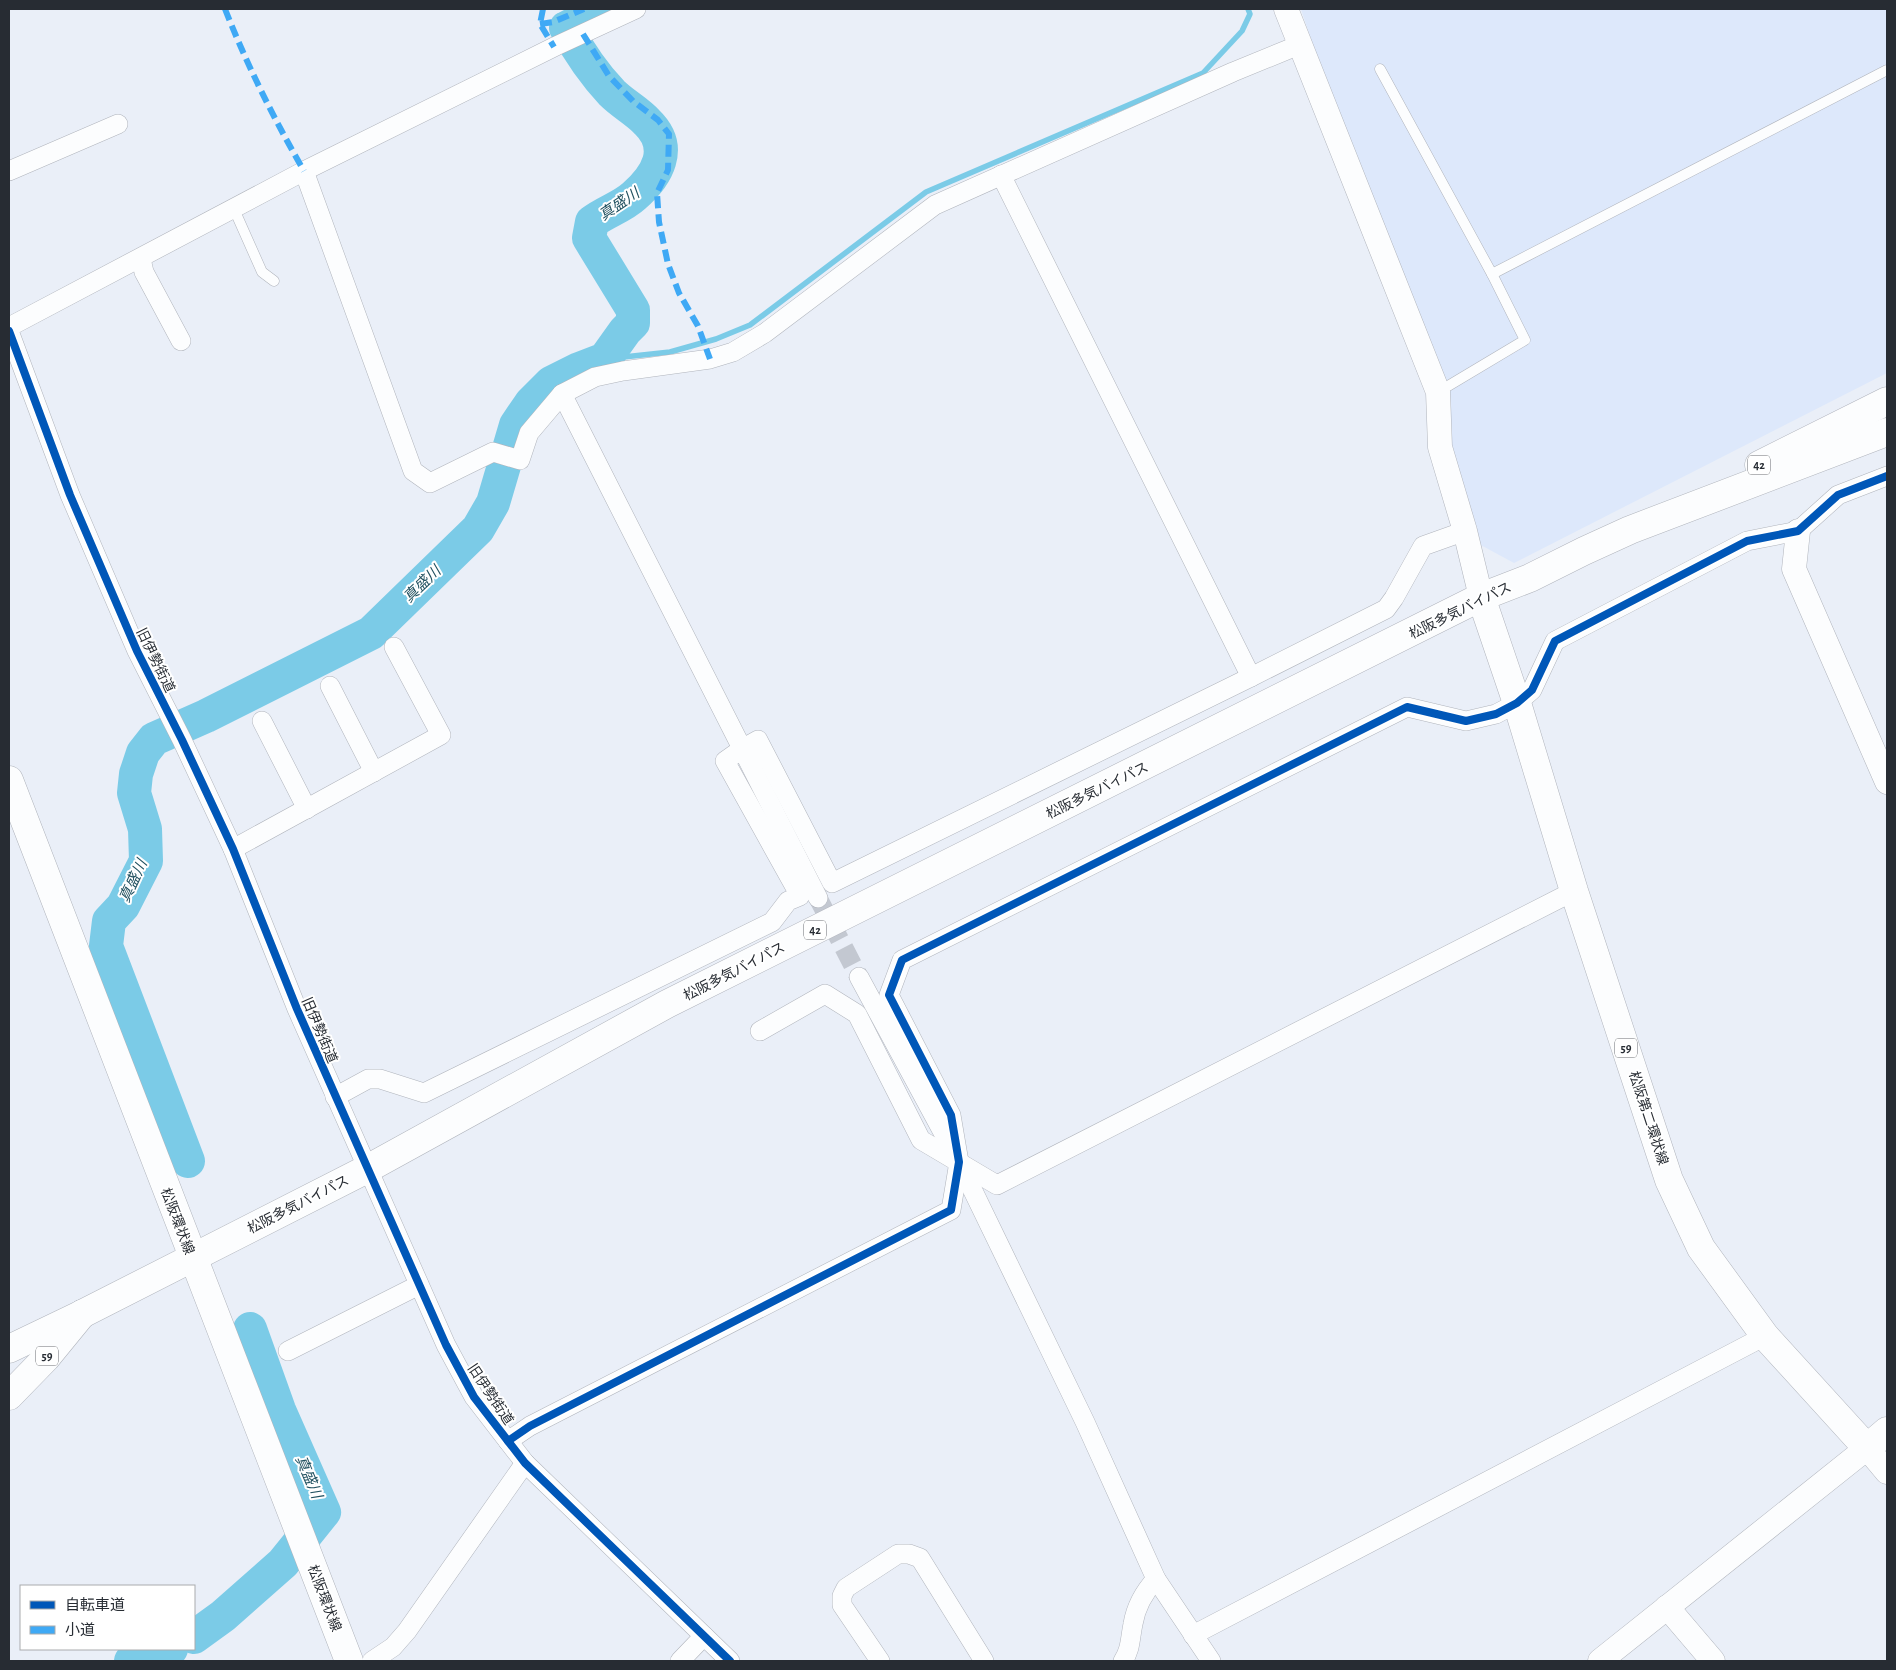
<svg xmlns="http://www.w3.org/2000/svg" width="1896" height="1670" font-family="'Alegreya Sans','Noto Sans JP',sans-serif">
<style>
.built{fill:#dde8fb}
.lines{fill:none;stroke-linecap:round;stroke-linejoin:round}
.stream{stroke:#7bcbe7;stroke-width:5.5}
.river{stroke:#7bcbe7;stroke-width:34}
.minor-tunnel{stroke:#c3c8d1;stroke-width:19;stroke-dasharray:19 9;stroke-linecap:butt}
.service-casing{stroke:#b0b4bc;stroke-width:11}
.minor-casing{stroke:#b0b4bc;stroke-width:20}
.tertiary-casing{stroke:#b0b4bc;stroke-width:25}
.secondary-casing{stroke:#b0b4bc;stroke-width:29}
.primary-casing{stroke:#b0b4bc;stroke-width:29}
.trunk-casing{stroke:#b0b4bc;stroke-width:29}
.service{stroke:#fcfdfe;stroke-width:10}
.minor{stroke:#fcfdfe;stroke-width:19}
.tertiary{stroke:#fcfdfe;stroke-width:24}
.secondary{stroke:#fcfdfe;stroke-width:28}
.primary{stroke:#fcfdfe;stroke-width:28}
.trunk{stroke:#fcfdfe;stroke-width:28}
.quiet{stroke:#3fa9f5;stroke-width:6;stroke-dasharray:12 6;stroke-linecap:butt}
.cycleway-casing{stroke:#fff;stroke-width:11}
.cycleway{stroke:#0057b8;stroke-width:8}
.labels{text-anchor:middle;stroke-width:4;stroke-linejoin:round;paint-order:stroke}
.shield{fill:#fff;stroke:#686b70;stroke-width:1}
.shield-label{font-size:12px;font-weight:bold;fill:#272c33}
.street-label{font-size:14px;fill:#272c33;stroke:#fff}
.water-label{font-size:15px;font-style:italic;fill:#215160;stroke:#fff}
</style>
<rect width="100%" height="100%" fill="#eaeff8"/>
<!-- built -->
<path class="built" d="M1301 9H1887V373L1514 563 1477 543Z"/>
<g class="lines">
<!-- stream -->
<path class="stream" d="M605 359 670 352 716 339 750 325 926 192 1203 73 1242 31 1250 14 1248 9"/>
<!-- river -->
<g class="river">
<path d="M188 1161 106 946 109 921 123 906 146 861 145 829 134 793 136 774 143 753 154 739 206 716 371 633 478 529 493 503 516 425 531 403 551 383 579 369 605 359 625 331 633 323V310L589 238 592 222C605 212 622 207 634 196 657 176 674 148 647 122 637 111 623 104 612 93 593 73 579 52 566 28L603 9"/>
<path d="M194 1637 223 1616 283 1563 324 1512 279 1410 250 1329"/>
<path d="M131 1661 171 1649"/>
</g>
<!-- minor-tunnel -->
<path class="minor-tunnel" d="M818 898 859 977"/>
<defs>
<g id="service">
<path d="M1380 69 1492 274 1525 340 1438 392"/>
<path d="M234 209 262 272 274 281"/>
<path d="M1492 274 1887 70"/>
</g>
<g id="minor">
<path d="M9 171 118 124"/>
<path d="M304 171 413 471 430 483 493 452 520 460 529 433 562 394 595 377 623 371 710 359 733 352 765 333 935 205 1233 72 1299 45"/>
<path d="M1001 175 1251 677"/>
<path d="M141 259 144 272 181 341"/>
<path d="M9 327 304 171 556 46 636 9"/>
<path d="M9 331 70 495 137 651 182 740 233 849 297 1009 446 1345 474 1397 525 1463 730 1661"/>
<path d="M562 394 818 898"/>
<path d="M330 686 374 772"/>
<path d="M262 721 307 809"/>
<path d="M233 849 441 735 394 647"/>
<path d="M859 977 959 1162 1085 1422 1156 1579 1211 1661"/>
<path d="M760 1031 825 994 857 1014 921 1140 997 1185 1574 891"/>
<path d="M335 1097 368 1079H380L424 1093 772 922 788 901 800 896 725 761 742 749 758 740 832 883 1251 677 1386 609 1394 598 1423 546 1465 531"/>
<path d="M288 1351 419 1285"/>
<path d="M508 1441 530 1426 951 1210 959 1162 951 1115 889 995 902 960 1407 707 1466 721 1496 714 1517 703 1532 690 1555 641 1747 541 1798 531 1838 495 1887 476"/>
<path d="M1193 1635 1765 1336"/>
<path d="M372 1661 393 1647 407 1631 525 1463"/>
<path d="M680 1661 704 1636"/>
<path d="M880 1661 842 1605V1596L846 1588 898 1554H909L920 1558 984 1661"/>
<path d="M1123 1661C1131 1649 1130 1638 1133 1624 1136 1606 1144 1592 1156 1579"/>
</g>
<g id="tertiary">
<path d="M1286 9 1438 392 1440 447 1465 531 1481 597"/>
<path d="M1798 531 1794 569 1887 782"/>
<path d="M1667 1607 1713 1661"/>
<path d="M1600 1661 1867 1448 1887 1472"/>
</g>
<path id="secondary" d="M9 780 349 1661"/>
<g id="primary">
<path d="M1481 597 1517 703 1574 891 1669 1180 1701 1248 1765 1336 1867 1448 1887 1431"/>
<path d="M9 1396 46 1358 82 1314"/>
</g>
<g id="trunk">
<path d="M1759 465 1887 401"/>
<path d="M9 1349 82 1314 367 1169 667 1004 1481 597 1530 578 1584 551 1630 530 1887 432"/>
</g>
</defs>
<!-- service casing -->
<use href="#service" class="service-casing"/>
<!-- minor casing -->
<use href="#minor" class="minor-casing"/>
<!-- tertiary casing -->
<use href="#tertiary" class="tertiary-casing"/>
<!-- secondary casing -->
<use href="#secondary" class="secondary-casing"/>
<!-- primary casing -->
<use href="#primary" class="primary-casing"/>
<!-- trunk casing -->
<use href="#trunk" class="trunk-casing"/>
<!-- service -->
<use href="#service" class="service"/>
<!-- minor -->
<use href="#minor" class="minor"/>
<!-- tertiary -->
<use href="#tertiary" class="tertiary"/>
<!-- secondary -->
<use href="#secondary" class="secondary"/>
<!-- primary -->
<use href="#primary" class="primary"/>
<!-- trunk -->
<use href="#trunk" class="trunk"/>
<!-- quiet -->
<g class="quiet">
<path d="M225 9C247 65 274 119 304 171"/>
<path d="M543 9 540 24 554 47"/>
<path d="M540 24 553 22 584 9"/>
<path d="M583 34 609 76 633 101 658 120 669 134 668 170 657 193 659 222 668 264 679 293 698 326 710 359"/>
</g>
<defs>
<g id="cycleway">
<path d="M9 331 70 495 137 651 182 740 233 849 297 1009 446 1345 474 1397 525 1463 730 1661"/>
<path d="M508 1441 530 1426 951 1210 959 1162 951 1115 889 995 902 960 1407 707 1466 721 1496 714 1517 703 1532 690 1555 641 1747 541 1798 531 1838 495 1887 476"/>
</g>
</defs>
<!-- cycleway casing -->
<use href="#cycleway" class="cycleway-casing"/>
<!-- cycleway -->
<use href="#cycleway" class="cycleway"/>
</g>
<g class="labels">
<!-- shield labels -->
<g class="shield">
<rect x="1748" y="455.5" width="22" height="19" rx="4"/>
<rect x="804" y="920.5" width="22" height="19" rx="4"/>
<rect x="1615" y="1038.5" width="22" height="19" rx="4"/>
<rect x="36" y="1346.5" width="22" height="19" rx="4"/>
</g>
<g class="shield-label">
<text x="1759" y="469">42</text>
<text x="815" y="934">42</text>
<text x="1626" y="1052">59</text>
<text x="47" y="1360">59</text>
</g>
<!-- street labels -->
<g class="street-label">
<text transform="translate(1460 610) rotate(-26)" y="5">松阪多気バイパス</text>
<text transform="translate(156 660) rotate(64)" y="5">旧伊勢街道</text>
<text transform="translate(1097 790) rotate(-26)" y="5">松阪多気バイパス</text>
<text transform="translate(734 971) rotate(-27)" y="5">松阪多気バイパス</text>
<text transform="translate(320 1030) rotate(67)" y="5">旧伊勢街道</text>
<text transform="translate(1649 1118) rotate(72)" y="5">松阪第二環状線</text>
<text transform="translate(298 1204) rotate(-27)" y="5">松阪多気バイパス</text>
<text transform="translate(178 1221) rotate(69)" y="5">松阪環状線</text>
<text transform="translate(491 1394) rotate(56)" y="5">旧伊勢街道</text>
<text transform="translate(325 1598) rotate(69)" y="5">松阪環状線</text>
</g>
<!-- water labels -->
<g class="water-label">
<text transform="translate(619 204) rotate(-34)" y="5">真盛川</text>
<text transform="translate(422 584) rotate(-44)" y="5">真盛川</text>
<text transform="translate(133 881) rotate(-65)" y="5">真盛川</text>
<text transform="translate(309 1477) rotate(67)" y="5">真盛川</text>
</g>
</g>
<!-- border -->
<rect width="1896" height="1670" fill="none" stroke="#272c33" stroke-width="20"/>
<!-- legend -->
<rect x="20" y="1585" width="175" height="65" fill="#ffffff" stroke="#a9abad"/>
<rect x="30" y="1601" width="25" height="8" fill="#0057b8" stroke="#a9abad"/>
<text x="65" y="1610" font-size="15" fill="#272c33">自転車道</text>
<rect x="30" y="1626" width="25" height="8" fill="#3fa9f5" stroke="#a9abad"/>
<text x="65" y="1635" font-size="15" fill="#272c33">小道</text>
</svg>
